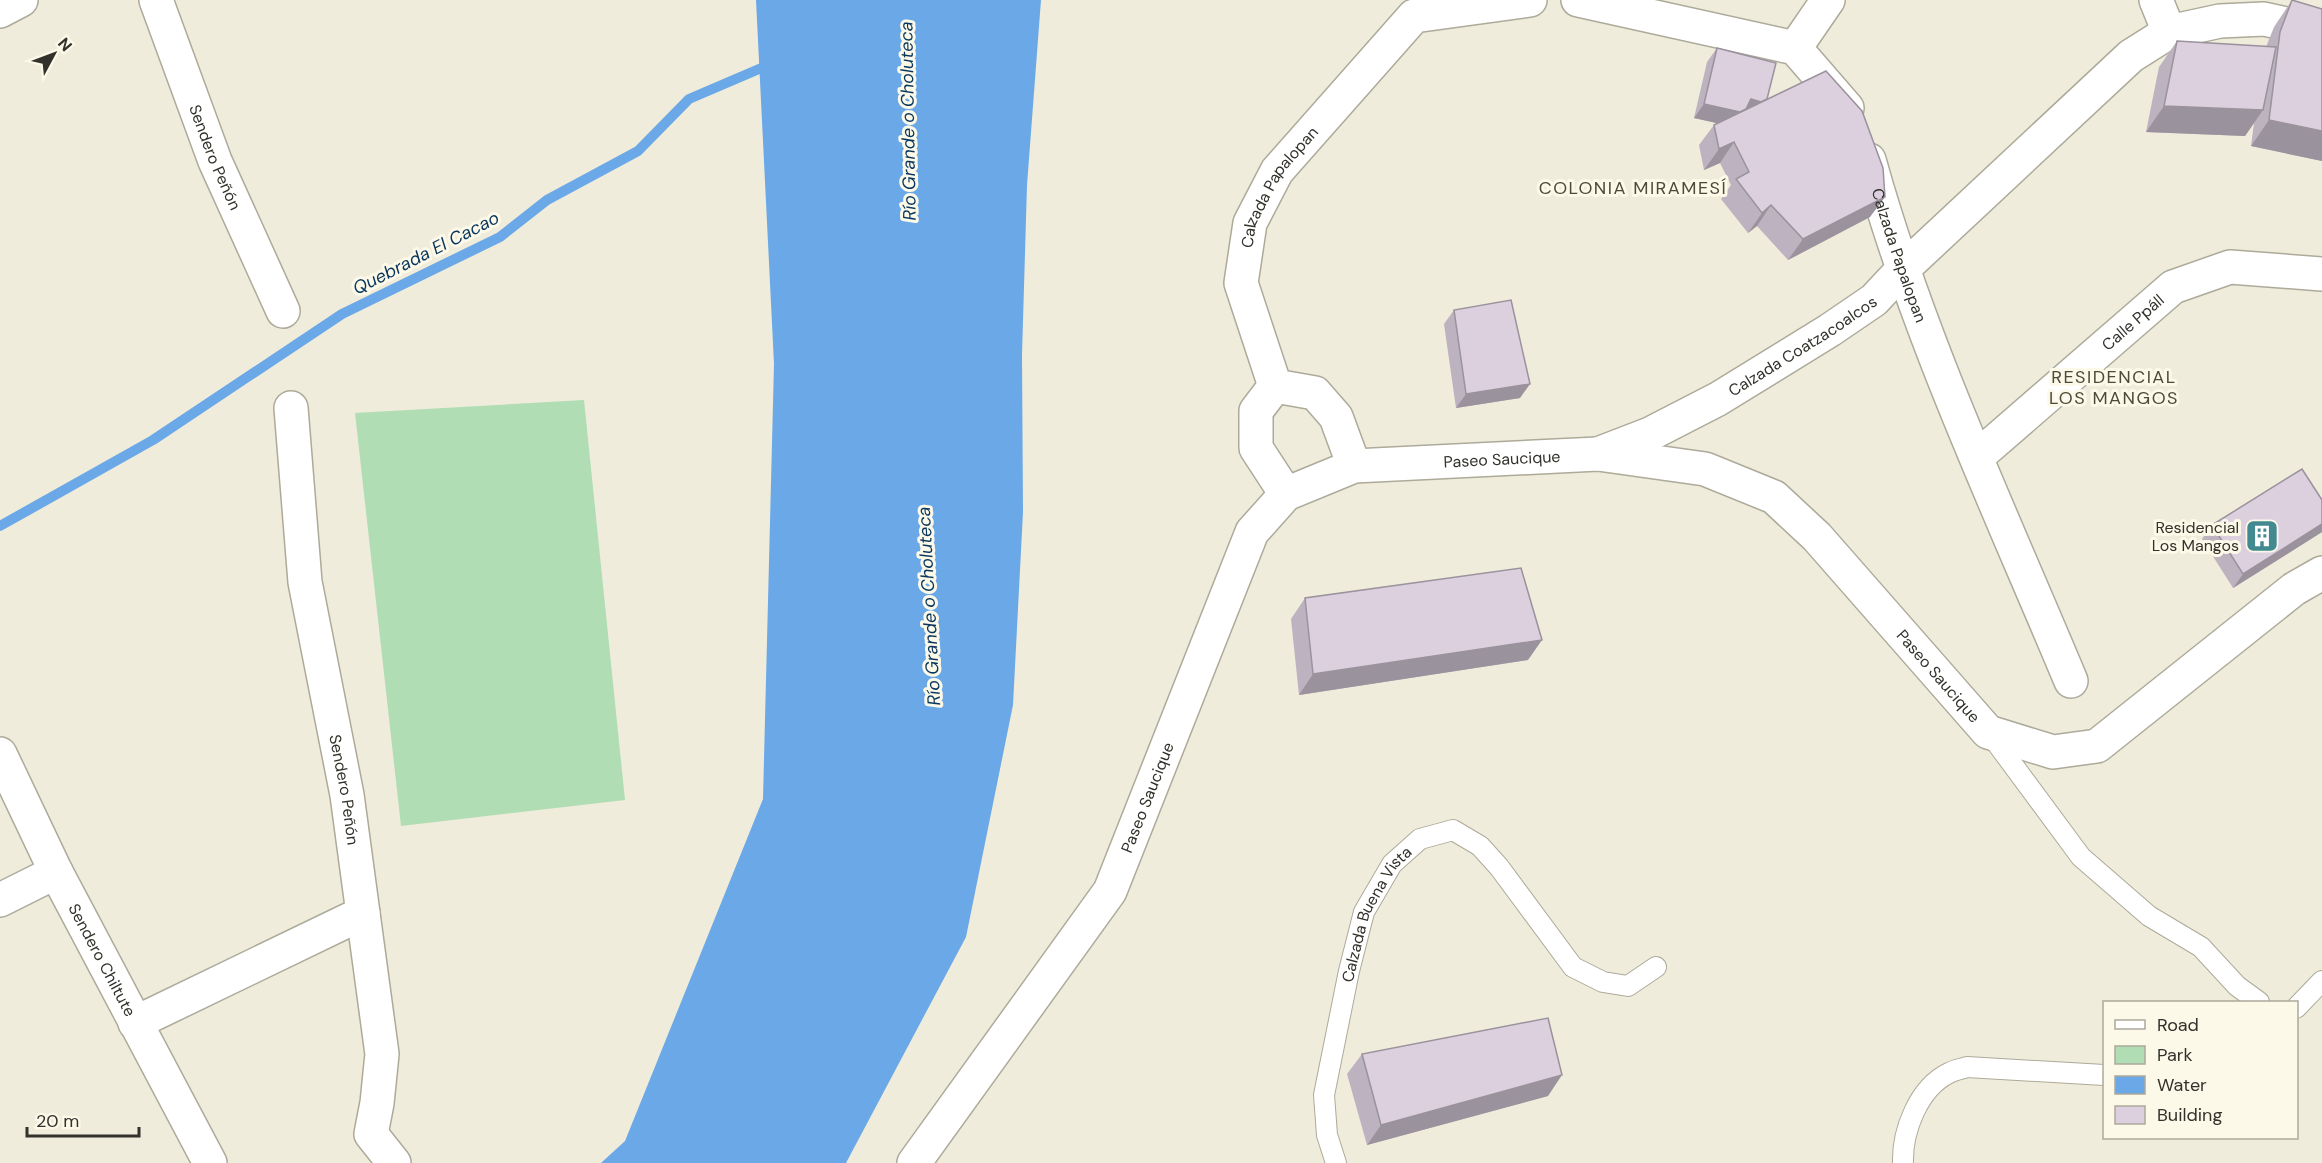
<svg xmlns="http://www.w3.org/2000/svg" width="2322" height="1163" font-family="'DM Sans',sans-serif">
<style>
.green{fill:#b0ddb3}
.water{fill:#6ba8e7}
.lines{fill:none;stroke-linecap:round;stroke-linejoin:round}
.stream{stroke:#6ba8e7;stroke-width:10}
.lane-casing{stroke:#adaa9a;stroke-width:22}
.street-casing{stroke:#adaa9a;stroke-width:36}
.secondary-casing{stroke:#adaa9a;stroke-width:36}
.lane{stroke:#fff;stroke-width:20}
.street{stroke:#fff;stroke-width:33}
.secondary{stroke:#fff;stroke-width:33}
.wall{fill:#bdb3c0}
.shaded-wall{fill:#9a929c}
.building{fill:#dcd0df;stroke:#9a929c;stroke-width:1.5}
.labels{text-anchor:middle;stroke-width:6;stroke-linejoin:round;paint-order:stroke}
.street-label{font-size:16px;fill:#33312b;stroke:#fcf9e8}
.poi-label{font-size:16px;fill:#33312b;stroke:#fcf9e8;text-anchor:end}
.water-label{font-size:18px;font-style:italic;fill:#09365f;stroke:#fcf9e8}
.neighbourhood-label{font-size:18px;letter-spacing:1.5px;fill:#4d4a3c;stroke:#fcf9e8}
</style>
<rect width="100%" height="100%" fill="#efecdb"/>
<!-- green -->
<path class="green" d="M584 400 625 800 401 826 355 413Z"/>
<!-- water -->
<path class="water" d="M756 0H1041L1027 185 1022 355 1023 512 1013 705 966 937 846 1163H601L625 1141 763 799 774 364Z"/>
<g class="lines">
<!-- stream -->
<path class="stream" d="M0 526 153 440 342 314 500 237 547 200 638 151 689 99 773 63"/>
<defs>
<g id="lane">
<path d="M1990 734 2081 857 2149 916 2201 947 2237 986 2259 1002"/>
<path d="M2296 1008 2322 981"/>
<path id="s1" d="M1336 1163 1327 1135 1324 1095 1349 971 1364 912 1392 864 1420 839 1453 830 1480 846 1499 867 1573 967 1603 982 1628 986 1656 967"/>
<path d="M1903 1163C1902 1132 1918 1088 1949 1073 1954 1070 1961 1069 1967 1067L2104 1075"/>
</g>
<g id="street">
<path id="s2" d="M156 0 215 161 283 311"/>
<path d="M1578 0 1795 48 1847 108"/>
<path d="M2156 0 2169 32"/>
<path d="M0 11 21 0"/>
<path d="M1795 48 1828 0"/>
<path id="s3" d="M1869 160C1918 337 2000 511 2071 681"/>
<path d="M1275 386 1256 411V448L1286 494"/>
<path id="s4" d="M291 408 305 582 347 795 382 1054 377 1103 371 1134 394 1163"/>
<path id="s5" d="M1598 454 1650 434 1718 399 1830 330 1874 300 1903 269 2131 56 2169 32 2220 21 2264 19 2322 32"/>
<path id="s6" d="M1977 457 2173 287 2230 267 2322 274"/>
<path id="s7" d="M1354 466 1336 417 1315 393 1275 386 1241 283 1250 223 1277 171 1414 16 1530 0"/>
<path id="s8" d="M0 754 56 872 210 1163"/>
<path d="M0 900 56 872"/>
<path d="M135 1023 363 913"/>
</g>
<g id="secondary">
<path id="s9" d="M914 1163 1110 891 1252 532 1286 494 1354 466 1598 454 1705 469 1774 497 1817 537 1988 732 2053 752 2097 746 2294 589 2322 573"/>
</g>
</defs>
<!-- lane casing -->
<use href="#lane" class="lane-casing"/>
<!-- street casing -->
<use href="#street" class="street-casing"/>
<!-- secondary casing -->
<use href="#secondary" class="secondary-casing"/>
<!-- lane -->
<use href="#lane" class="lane"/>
<!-- street -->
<use href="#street" class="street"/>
<!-- secondary -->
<use href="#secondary" class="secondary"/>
</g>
<!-- wall -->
<g class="wall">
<path d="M2292 0 2322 9V161L2251 146 2254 123 2245 136 2146 132 2159 67 2177 41 2266 47 2274 27Z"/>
<path d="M1717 48 1767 99 1870 217 1788 260 1757 226 1748 233 1721 199 1731 185 1720 163 1704 170 1699 145 1714 125 1717 123 1694 118 1707 62Z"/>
<path d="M1454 310 1520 398 1456 408 1444 324Z"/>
<path d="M2322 500V532L2233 588 2202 539 2212 525Z"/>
<path d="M1305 598 1528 660 1299 695 1291 619Z"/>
<path d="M1362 1054 1548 1096 1367 1145 1347 1074Z"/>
</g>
<!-- shaded-wall -->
<g class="shaded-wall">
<path d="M1751 99 1766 103 1734 127 1694 118 1704 104Z"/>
<path d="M2164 106 2263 110 2245 136 2146 132Z"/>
<path d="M2269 120 2322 131V161L2251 146Z"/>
<path d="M1734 142 1720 163 1704 170 1719 149Z"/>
<path d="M1885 197 1870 217 1788 260 1803 239Z"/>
<path d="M1771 205 1757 226 1748 233 1762 213Z"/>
<path d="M1530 384 1520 398 1456 408 1466 394Z"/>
<path d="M2322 524V532L2233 588 2243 574Z"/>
<path d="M1542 640 1528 660 1299 695 1313 674Z"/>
<path d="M1562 1075 1548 1096 1367 1145 1381 1125Z"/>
</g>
<!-- building -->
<g class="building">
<path d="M2292 0 2322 9V131L2269 120 2280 32Z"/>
<path d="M2177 41 2276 47 2263 110 2164 106Z"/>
<path d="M1717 48 1776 63 1767 99 1761 102 1751 99 1746 109 1740 112 1704 104Z"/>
<path d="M1826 71 1862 111 1883 168 1885 197 1803 239 1771 205 1762 213 1736 179 1749 172 1734 142 1719 149 1714 125Z"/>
<path d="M1511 300 1530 384 1466 394 1454 310Z"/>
<path d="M2302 469 2322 500V524L2243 574 2212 525Z"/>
<path d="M1521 568 1542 640 1313 674 1305 598Z"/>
<path d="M1548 1018 1562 1075 1381 1125 1362 1054Z"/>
</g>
<!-- icons -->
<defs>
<symbol id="building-square" viewBox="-11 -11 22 22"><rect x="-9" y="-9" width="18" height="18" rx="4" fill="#428a8f" stroke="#fcf9e8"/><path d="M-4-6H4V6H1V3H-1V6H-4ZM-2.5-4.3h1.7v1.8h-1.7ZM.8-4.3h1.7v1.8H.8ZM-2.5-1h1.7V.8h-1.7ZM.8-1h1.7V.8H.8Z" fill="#fff"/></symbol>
</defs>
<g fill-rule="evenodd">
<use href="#building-square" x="2243" y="517" width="38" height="38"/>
</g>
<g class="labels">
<!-- street labels -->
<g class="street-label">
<text dy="6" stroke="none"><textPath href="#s2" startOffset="168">Sendero Peñón</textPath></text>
<text dy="6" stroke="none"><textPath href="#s7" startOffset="339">Calzada Papalopan</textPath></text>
<text dy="6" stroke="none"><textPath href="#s3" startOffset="100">Calzada Papalopan</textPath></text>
<text dy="6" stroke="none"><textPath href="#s6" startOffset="206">Calle Ppáll</textPath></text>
<text dy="6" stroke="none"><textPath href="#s5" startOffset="232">Calzada Coatzacoalcos</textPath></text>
<text dy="6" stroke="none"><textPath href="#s9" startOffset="994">Paseo Saucique</textPath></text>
<text dy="6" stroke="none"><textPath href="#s9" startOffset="1516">Paseo Saucique</textPath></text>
<text dy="6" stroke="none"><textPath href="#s4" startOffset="386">Sendero Peñón</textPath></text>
<text dy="6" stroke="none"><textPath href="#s9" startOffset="436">Paseo Saucique</textPath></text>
<text dy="6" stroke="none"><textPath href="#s1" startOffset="260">Calzada Buena Vista</textPath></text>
<text dy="6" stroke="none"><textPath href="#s8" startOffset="230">Sendero Chiltute</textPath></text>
</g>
<!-- poi labels -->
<g class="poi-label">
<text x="2239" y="533">Residencial<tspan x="2239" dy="18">Los Mangos</tspan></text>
</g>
<!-- water labels -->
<g class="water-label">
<text transform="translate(908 121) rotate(-91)" y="6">Río Grande o Choluteca</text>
<text transform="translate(426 253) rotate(-27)" y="6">Quebrada El Cacao</text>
<text transform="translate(929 606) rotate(-93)" y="6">Río Grande o Choluteca</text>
</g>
<!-- neighbourhood labels -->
<g class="neighbourhood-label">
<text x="1633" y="194">COLONIA MIRAMESÍ</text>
<text x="2114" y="383">RESIDENCIAL<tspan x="2114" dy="21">LOS MANGOS</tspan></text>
</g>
</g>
<!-- legend -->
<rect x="2103" y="1001" width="195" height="138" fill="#fcf9e8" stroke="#aca99c" stroke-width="1.5"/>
<rect x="2115" y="1020" width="30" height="9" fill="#ffffff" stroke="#aca99c" stroke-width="1.5"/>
<text x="2157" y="1031" font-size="18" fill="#33312b">Road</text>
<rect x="2115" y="1046" width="30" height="18" fill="#b0ddb3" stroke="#aca99c" stroke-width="1.5"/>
<text x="2157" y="1061" font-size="18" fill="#33312b">Park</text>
<rect x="2115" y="1076" width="30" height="18" fill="#6ba8e7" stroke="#aca99c" stroke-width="1.5"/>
<text x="2157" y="1091" font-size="18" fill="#33312b">Water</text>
<rect x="2115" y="1106" width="30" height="18" fill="#dcd0df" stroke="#aca99c" stroke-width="1.5"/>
<text x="2157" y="1121" font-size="18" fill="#33312b">Building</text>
<!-- north arrow -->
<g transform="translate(54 54) rotate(49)" stroke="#fcf9e8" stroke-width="4.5" paint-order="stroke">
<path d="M0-4.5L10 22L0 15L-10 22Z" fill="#33312b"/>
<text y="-9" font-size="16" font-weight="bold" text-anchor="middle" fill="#33312b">N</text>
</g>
<!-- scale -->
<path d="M27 1127v9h112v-9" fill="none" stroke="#33312b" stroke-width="3"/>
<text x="36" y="1127" font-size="18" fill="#33312b" stroke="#fcf9e8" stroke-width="4.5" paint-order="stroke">20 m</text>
</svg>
